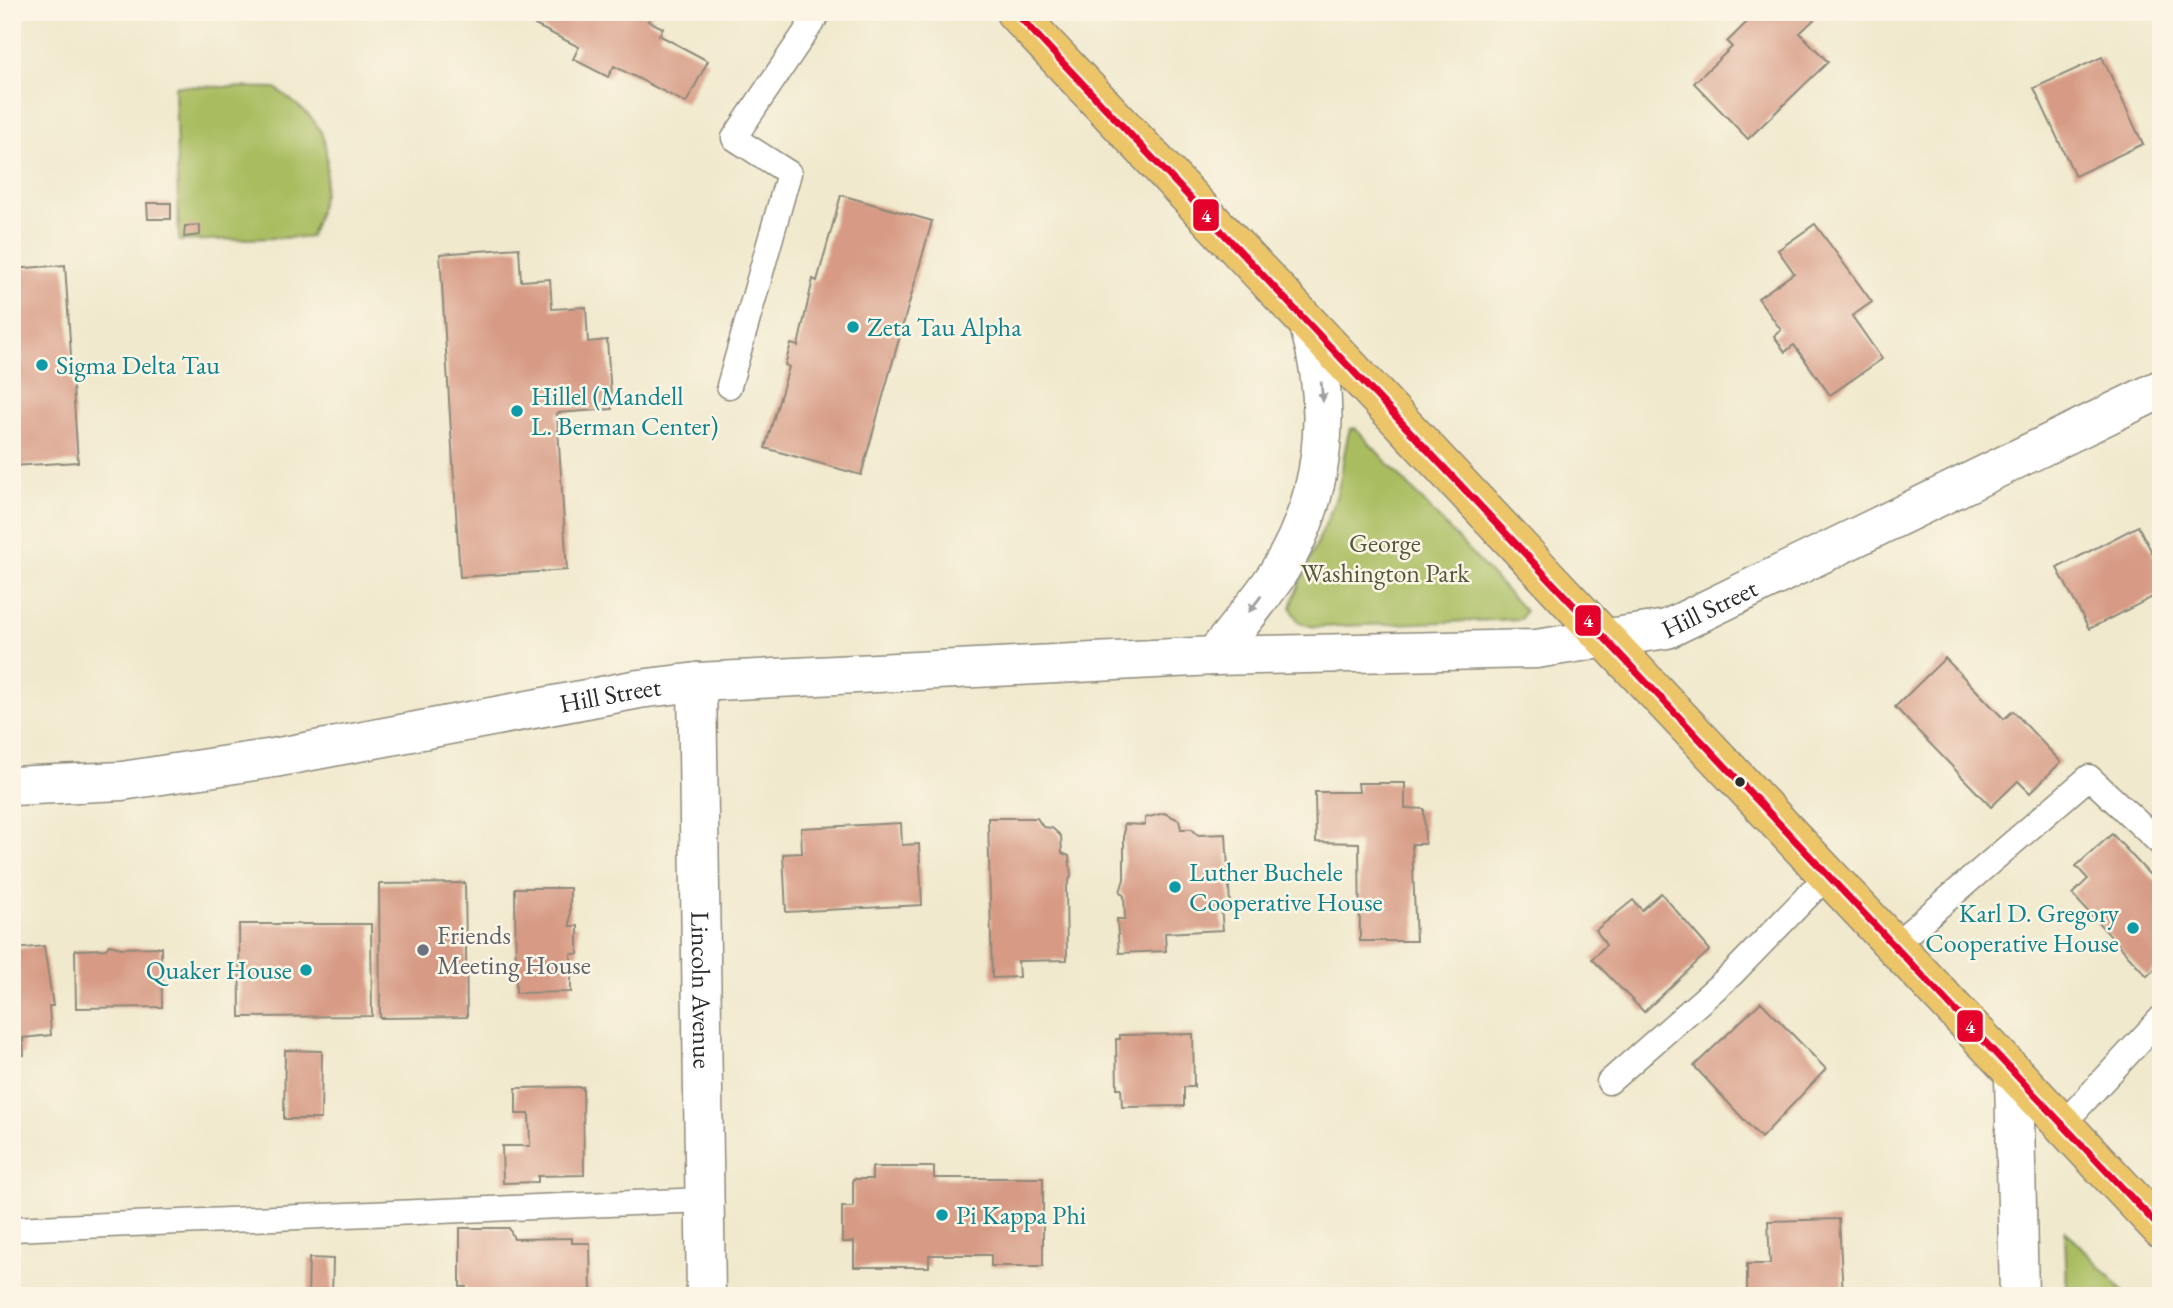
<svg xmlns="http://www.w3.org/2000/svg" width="2173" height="1308" font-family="'EB Garamond',serif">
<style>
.green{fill:#a9bd61;stroke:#6a7446;stroke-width:2}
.building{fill:#d79b85}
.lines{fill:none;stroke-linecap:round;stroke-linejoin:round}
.service-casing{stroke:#8e8a7c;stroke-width:27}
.minor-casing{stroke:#8e8a7c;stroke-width:41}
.tertiary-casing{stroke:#8e8a7c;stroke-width:41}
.primary-casing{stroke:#8e8a7c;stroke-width:41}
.service{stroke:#fff;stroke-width:24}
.minor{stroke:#fff;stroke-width:38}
.tertiary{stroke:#fff;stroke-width:38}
.primary{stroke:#edc569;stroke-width:38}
.bus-1-casing{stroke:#fcf5e5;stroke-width:12}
.bus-1{stroke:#e4002b;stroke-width:7}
.oneway{fill:#a0a0a0}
.culture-dot{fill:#0f9aa8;stroke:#fcf5e5;stroke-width:2.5}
.bus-dot{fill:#2b2b2b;stroke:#fcf5e5;stroke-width:2.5}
.worship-dot{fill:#6b7280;stroke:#fcf5e5;stroke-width:2.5}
.labels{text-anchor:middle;stroke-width:5;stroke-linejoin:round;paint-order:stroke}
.culture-label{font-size:26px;fill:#0d838f;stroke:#fcf5e5;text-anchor:start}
.park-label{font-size:26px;fill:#51573b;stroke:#fcf5e5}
.street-label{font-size:26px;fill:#2b2b2b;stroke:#fcf5e5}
.worship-label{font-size:26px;fill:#5b616d;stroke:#fcf5e5;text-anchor:start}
.line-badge{stroke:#fcf5e5;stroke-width:2.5}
.badge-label{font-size:19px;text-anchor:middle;font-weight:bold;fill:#fff}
</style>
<rect width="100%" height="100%" fill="#fcf5e5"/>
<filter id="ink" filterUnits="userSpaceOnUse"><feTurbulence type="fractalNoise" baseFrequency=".0143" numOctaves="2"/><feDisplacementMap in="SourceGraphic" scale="14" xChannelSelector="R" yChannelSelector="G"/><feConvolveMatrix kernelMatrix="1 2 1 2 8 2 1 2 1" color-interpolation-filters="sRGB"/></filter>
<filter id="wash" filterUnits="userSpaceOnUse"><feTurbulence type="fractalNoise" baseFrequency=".00686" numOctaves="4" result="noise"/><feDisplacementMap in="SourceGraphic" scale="28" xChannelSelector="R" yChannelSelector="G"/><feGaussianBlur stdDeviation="1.57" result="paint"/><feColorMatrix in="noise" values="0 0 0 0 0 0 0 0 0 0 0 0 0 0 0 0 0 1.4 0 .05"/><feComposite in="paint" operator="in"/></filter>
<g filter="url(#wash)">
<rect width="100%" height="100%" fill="#f0e9cd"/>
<!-- green -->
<g class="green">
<path d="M175 86 276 88C288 99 308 111 317 125 337 154 322 207 310 237L179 241Z"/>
<path d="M1355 428 1525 611 1521 619 1315 627 1299 623 1291 608 1293 601C1305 564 1325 531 1337 494 1343 473 1343 450 1350 429Z"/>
<path d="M2065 1230 2128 1296H2067Z"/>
</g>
<g id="blocks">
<!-- building -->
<g class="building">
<path d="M542 12H653L648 21 663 28 659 35 708 61 686 103 614 66 608 77 573 59 579 47 535 25Z"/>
<path d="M1767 12H1822L1800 33 1828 62 1748 139 1694 83 1732 47 1727 42 1754 15 1759 20Z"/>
<path d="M2102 57 2143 144 2075 176 2034 88Z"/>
<path d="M841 195 932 221 861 475 765 448 789 367 785 365 788 354 791 344 798 346 813 279 817 281Z"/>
<path d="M147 203H171V219H148Z"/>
<path d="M1815 224 1872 302 1852 316 1882 359 1830 395 1794 345 1785 352 1774 336 1781 330 1758 298 1794 273 1778 250Z"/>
<path d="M200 225V235L184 237 185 226Z"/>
<path d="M519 248 521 281 550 279 552 309 586 307 588 342 607 340 612 409 557 413 567 570 460 577 440 254Z"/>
<path d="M65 265 78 462 12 466V269Z"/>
<path d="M2138 526 2161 569V593L2089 629 2057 568Z"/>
<path d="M1945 658 2004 719 2013 711 2061 762 2030 793 2018 781 1991 807 1895 707Z"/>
<path d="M1358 783H1405V808L1424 809 1425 844H1412L1416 941H1360L1359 843 1316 842 1315 792H1359Z"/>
<path d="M1164 813 1179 820 1181 829H1192L1198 835 1226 834 1230 905 1221 906 1223 930 1165 933 1166 951 1119 953 1117 919H1125L1124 896 1120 892 1124 879V824L1145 825V818Z"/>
<path d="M988 818H1037L1043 827 1052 828 1061 836 1062 853 1069 856 1071 876 1066 889 1067 960 1018 961 1019 977 992 978Z"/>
<path d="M901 823 902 845 919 844 922 905 786 912 783 854 802 853 801 828Z"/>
<path d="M2112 834 2161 887V963L2147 976 2072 894 2088 879 2076 866Z"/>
<path d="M465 883 467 1017 380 1018 379 884Z"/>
<path d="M515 888H570V926H578V954H571V992L516 993Z"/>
<path d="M1661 893 1710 950 1644 1012 1592 959 1606 945 1596 930 1633 900 1642 910Z"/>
<path d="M239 924H371L372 1016 240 1017Z"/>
<path d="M12 941H15L16 949 44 946 53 1006H49L51 1035 23 1038 24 1055 12 1056Z"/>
<path d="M109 945 121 948 161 947 162 1007 76 1008 75 950 106 949Z"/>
<path d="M1761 1002 1826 1069 1761 1138 1694 1066Z"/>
<path d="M1193 1034 1194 1087H1184V1106L1122 1107 1121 1088H1117L1116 1039H1120V1035Z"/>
<path d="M285 1050 322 1051 321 1119H284Z"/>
<path d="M583 1087 584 1175 538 1176V1182L503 1183 502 1146H530L529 1114H516V1088Z"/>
<path d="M872 1167H934V1178H1043V1266H991V1255H929V1267H854V1242H842V1207H853V1179H872Z"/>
<path d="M1839 1219 1843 1296H1747V1264H1770L1768 1221Z"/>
<path d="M460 1228H509L514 1239 572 1238V1243H590L591 1296H466V1287H460Z"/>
<path d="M309 1258 333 1259 332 1296H308Z"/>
</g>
</g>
</g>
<g filter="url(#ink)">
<use href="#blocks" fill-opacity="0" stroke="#8e8a7c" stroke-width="2"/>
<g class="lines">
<defs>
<g id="service">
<path d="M729 386 789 173 734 138 819 12"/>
<path d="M1892 947 2089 777 2161 844"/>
<path d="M1609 1082 1732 974 1826 877"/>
<path d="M2061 1126 2161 1018"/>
<path d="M12 1229 705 1200"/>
</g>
<g id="minor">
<path d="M1214 656C1235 630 1257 604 1276 576 1325 500 1334 411 1309 326"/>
<path id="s1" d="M697 682 706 1296"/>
<path d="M2014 1076 2019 1296"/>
</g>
<g id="tertiary">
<path id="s2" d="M12 786 122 781 274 758 639 689 697 682 1214 656 1536 649 1667 629 2161 389"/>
</g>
<path id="primary" d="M1015 12 2161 1229"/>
</defs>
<!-- service casing -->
<use href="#service" class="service-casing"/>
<!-- minor casing -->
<use href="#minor" class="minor-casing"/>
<!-- tertiary casing -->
<use href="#tertiary" class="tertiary-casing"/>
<!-- primary casing -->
<use href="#primary" class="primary-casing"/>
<!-- service -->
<use href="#service" class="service"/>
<!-- minor -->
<use href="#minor" class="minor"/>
<!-- tertiary -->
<use href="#tertiary" class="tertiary"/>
<!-- primary -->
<use href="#primary" class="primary"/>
<defs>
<path id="bus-1" d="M1015 12 2161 1229"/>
</defs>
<!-- bus-1 casing -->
<use href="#bus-1" class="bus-1-casing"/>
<!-- bus-1 -->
<use href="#bus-1" class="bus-1"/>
</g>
<!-- one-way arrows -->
<defs><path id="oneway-solid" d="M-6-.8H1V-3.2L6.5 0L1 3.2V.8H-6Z" transform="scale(1.75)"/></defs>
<g class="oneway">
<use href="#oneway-solid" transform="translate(1322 392) rotate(85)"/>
<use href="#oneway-solid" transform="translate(1255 604) rotate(127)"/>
</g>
</g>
<!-- markers -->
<g class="culture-dot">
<circle cx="853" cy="327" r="7"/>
<circle cx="42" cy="365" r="7"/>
<circle cx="517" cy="411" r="7"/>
<circle cx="1175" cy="887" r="7"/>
<circle cx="2133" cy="928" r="7"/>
<circle cx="306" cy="970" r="7"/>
<circle cx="942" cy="1215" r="7"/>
</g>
<circle class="bus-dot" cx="1740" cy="782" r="6"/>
<circle class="worship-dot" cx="423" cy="950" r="7"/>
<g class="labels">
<!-- culture labels -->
<g class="culture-label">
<text x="867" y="336">Zeta Tau Alpha</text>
<text x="56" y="374">Sigma Delta Tau</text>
<text x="531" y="405">Hillel (Mandell<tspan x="531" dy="30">L. Berman Center)</tspan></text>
<text x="1189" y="881">Luther Buchele<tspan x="1189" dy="30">Cooperative House</tspan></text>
<text x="2119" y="922" text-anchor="end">Karl D. Gregory<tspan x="2119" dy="30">Cooperative House</tspan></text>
<text x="292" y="979" text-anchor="end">Quaker House</text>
<text x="956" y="1224">Pi Kappa Phi</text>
</g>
<!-- park labels -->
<g class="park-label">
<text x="1385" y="552">George<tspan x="1385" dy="30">Washington Park</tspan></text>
</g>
<!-- street labels -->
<g class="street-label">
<text dy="9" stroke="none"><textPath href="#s2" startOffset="1713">Hill Street</textPath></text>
<text dy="9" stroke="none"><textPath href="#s2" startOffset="606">Hill Street</textPath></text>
<text dy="9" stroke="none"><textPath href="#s1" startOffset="308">Lincoln Avenue</textPath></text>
</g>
<!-- worship labels -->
<g class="worship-label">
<text x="437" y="944">Friends<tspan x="437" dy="30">Meeting House</tspan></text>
</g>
</g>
<g class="line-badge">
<rect x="1192" y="198" width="28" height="34" rx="7" fill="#e4002b"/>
<rect x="1574" y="604" width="28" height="33" rx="7" fill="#e4002b"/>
<rect x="1956" y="1009" width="28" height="34" rx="7" fill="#e4002b"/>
</g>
<g class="badge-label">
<text x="1206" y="222">4</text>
<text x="1588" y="627">4</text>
<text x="1970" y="1033">4</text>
</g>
<!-- margin -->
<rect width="2173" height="1308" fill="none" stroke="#fcf5e5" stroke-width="42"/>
</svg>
